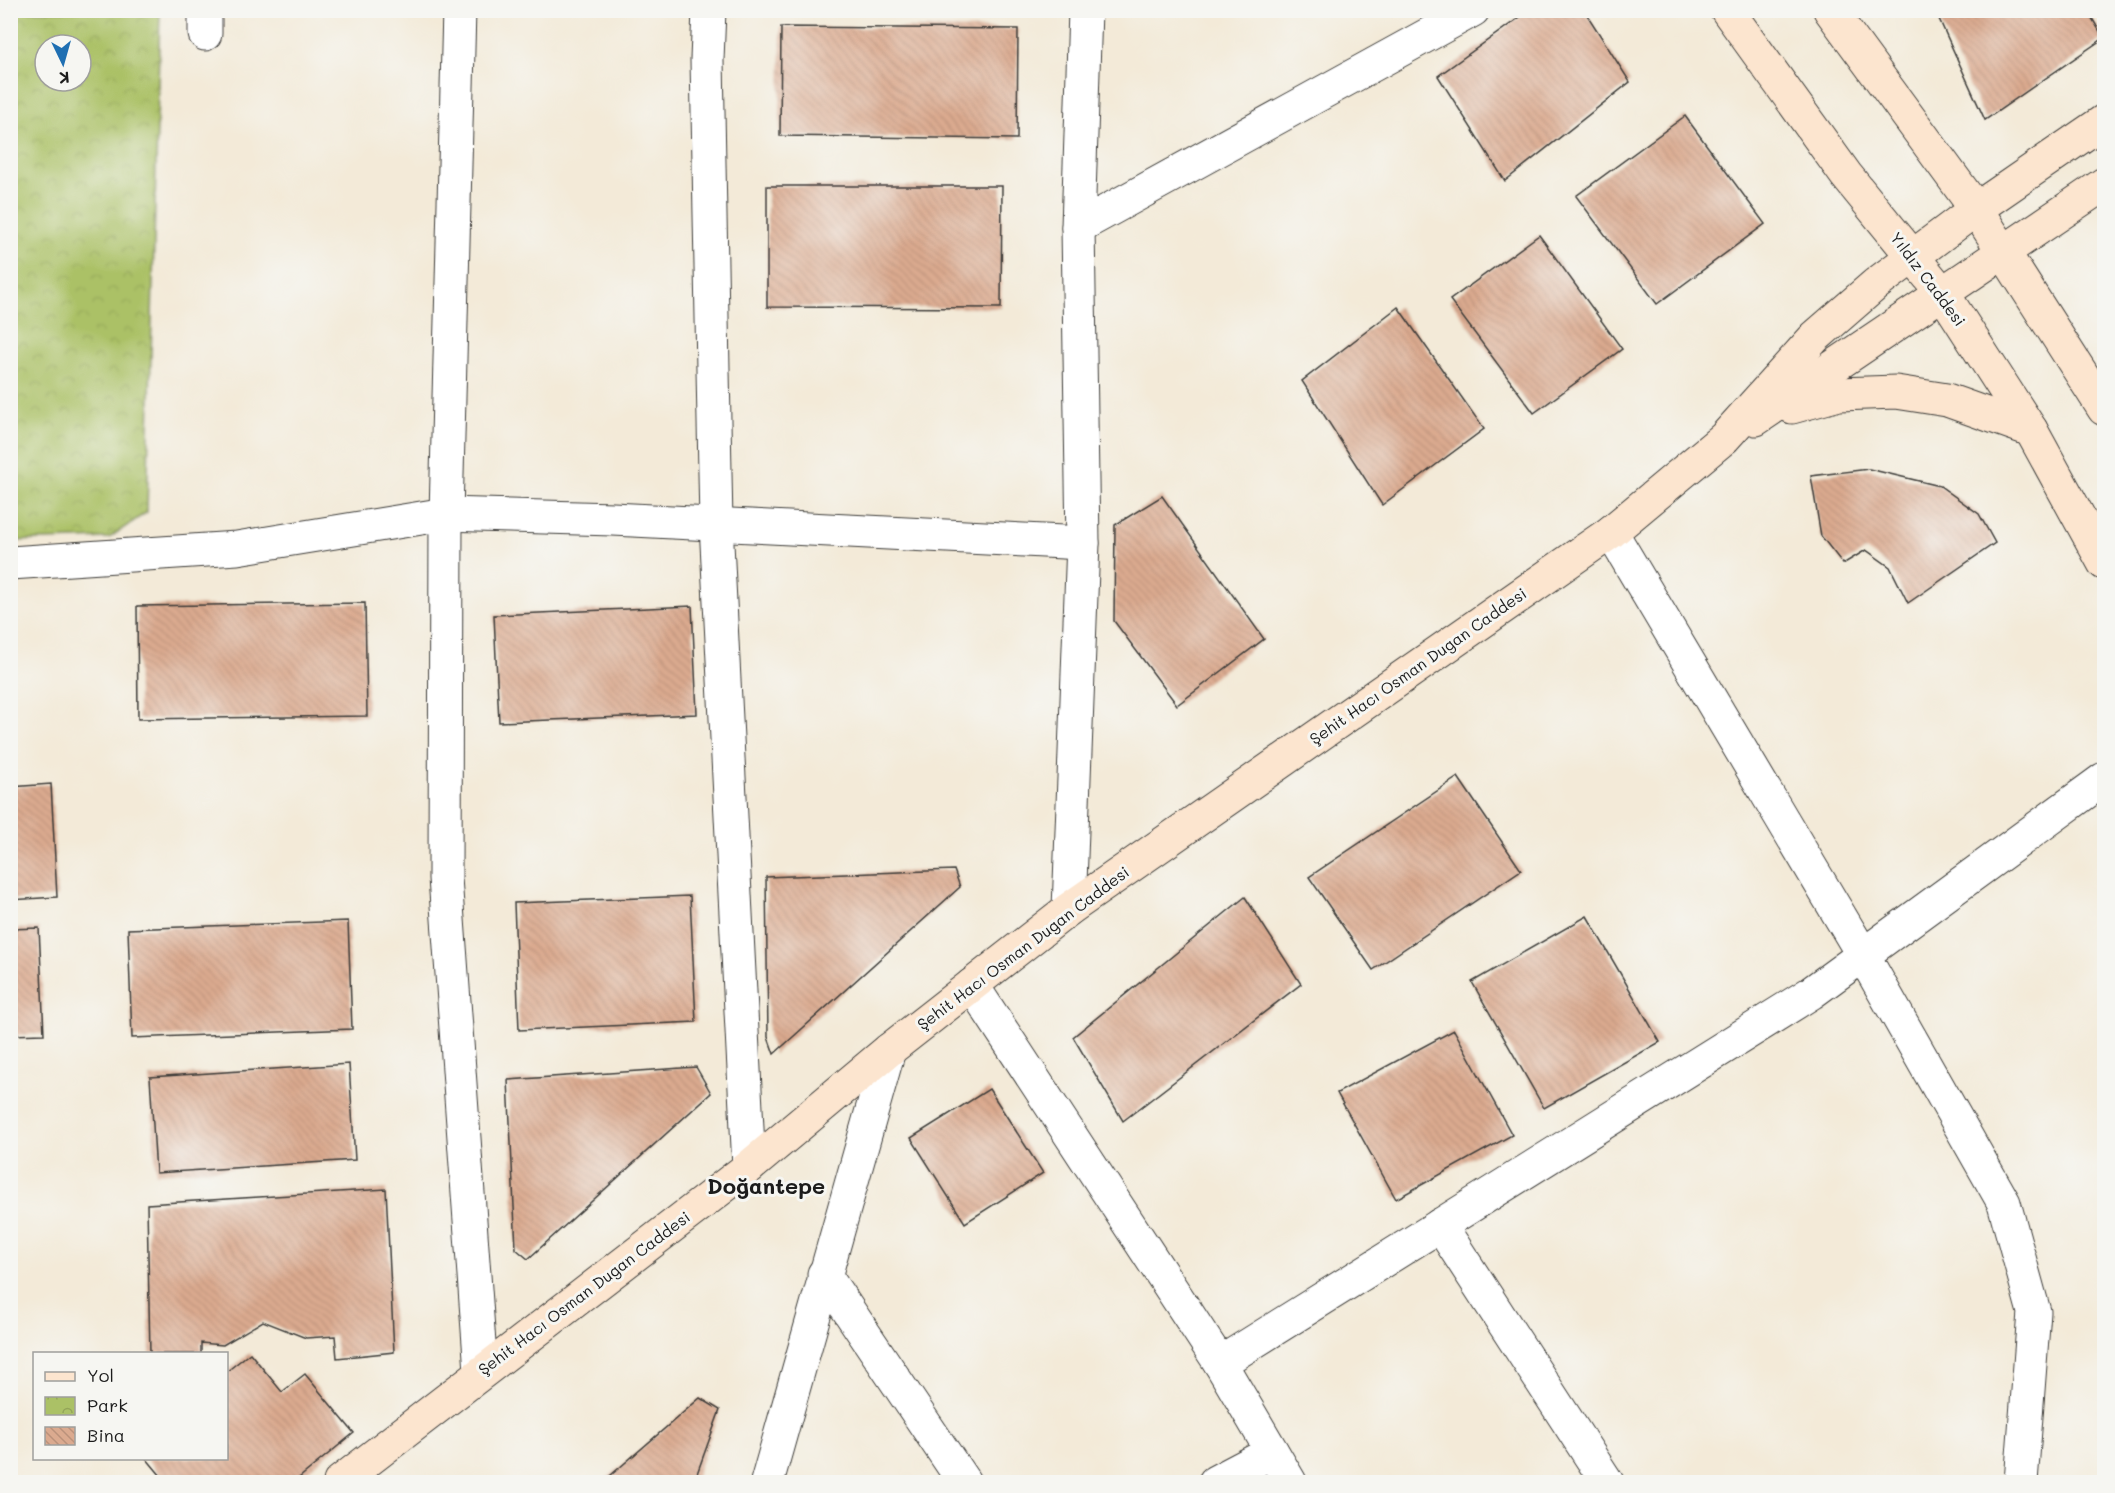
<svg xmlns="http://www.w3.org/2000/svg" width="2115" height="1493" font-family="Mali,sans-serif">
<style>
.park{fill:url(#park-crowns);stroke:#646e41;stroke-width:1.5;fill-rule:evenodd}
.building{fill:url(#building-back-hatch)}
.lines{fill:none;stroke-linecap:round;stroke-linejoin:round}
.minor-casing{stroke:#3c3b38;stroke-width:35}
.secondary-casing{stroke:#3c3b38;stroke-width:35}
.minor{stroke:#fff;stroke-width:33}
.secondary{stroke:#fce5cf;stroke-width:33}
.labels{text-anchor:middle;stroke-width:6;stroke-linejoin:round;paint-order:stroke}
.street-label{font-size:16px;fill:#1c1c1c;stroke:#f6f6f2}
.district-label{font-size:22px;font-weight:bold;fill:#1c1c1c;stroke:#f6f6f2}
</style>
<defs>
<pattern id="park-crowns" width="20" height="18" patternUnits="userSpaceOnUse" patternTransform="scale(1.5)"><rect width="20" height="18" fill="#abc166"/><path d="M2 6a3 3 0 1 1 6 0M12 15a3 3 0 1 1 6 0" fill="none" stroke="#93a558"/></pattern>
<pattern id="building-back-hatch" width="6" height="6" patternUnits="userSpaceOnUse" patternTransform="scale(1.5)"><rect width="6" height="6" fill="#dbaa8f"/><path d="M-1 5l2 2M0 0l6 6M5-1l2 2" fill="none" stroke="#bb927b"/></pattern>
</defs>
<rect width="100%" height="100%" fill="#f6f6f2"/>
<filter id="ink" filterUnits="userSpaceOnUse"><feTurbulence type="fractalNoise" baseFrequency=".0167" numOctaves="2"/><feDisplacementMap in="SourceGraphic" scale="12" xChannelSelector="R" yChannelSelector="G"/><feConvolveMatrix kernelMatrix="1 2 1 2 8 2 1 2 1" color-interpolation-filters="sRGB"/></filter>
<filter id="wash" filterUnits="userSpaceOnUse"><feTurbulence type="fractalNoise" baseFrequency=".008" numOctaves="4" result="noise"/><feDisplacementMap in="SourceGraphic" scale="24" xChannelSelector="R" yChannelSelector="G"/><feGaussianBlur stdDeviation="1.35" result="paint"/><feColorMatrix in="noise" values="0 0 0 0 0 0 0 0 0 0 0 0 0 0 0 0 0 1.4 0 .05"/><feComposite in="paint" operator="in"/></filter>
<g filter="url(#wash)">
<rect width="100%" height="100%" fill="#f3ead8"/>
<!-- park -->
<path class="park" d="M10 11H160L147 512 109 538 11 541ZM45 45H81V81H45Z"/>
<g id="blocks">
<!-- building -->
<g class="building">
<path d="M1530 10H1584L1630 82 1505 181 1438 76Z"/>
<path d="M1935 10H2087L2104 38 1985 120Z"/>
<path d="M781 27 1018 29 1017 139 780 136Z"/>
<path d="M1685 116 1765 224 1657 304 1576 196Z"/>
<path d="M767 186H1002L1001 308 767 307Z"/>
<path d="M1539 235 1622 349 1534 413 1450 300Z"/>
<path d="M1398 307 1484 429 1382 505 1302 381Z"/>
<path d="M1869 469 1940 486 1979 514 1995 543 1908 603 1890 567 1866 550 1843 564 1821 536 1811 476Z"/>
<path d="M1162 496 1264 639 1177 705 1114 621 1115 525Z"/>
<path d="M365 603 367 716 138 719 137 606Z"/>
<path d="M692 606 697 714 499 722 494 615Z"/>
<path d="M1458 777 1521 870 1373 970 1309 877Z"/>
<path d="M51 784 57 897 10 900V787Z"/>
<path d="M954 870 960 887 774 1054 768 1037 766 877Z"/>
<path d="M690 896 696 1022 519 1030 514 903Z"/>
<path d="M1245 897 1301 984 1123 1121 1073 1037Z"/>
<path d="M1587 916 1660 1042 1544 1108 1472 982Z"/>
<path d="M348 921 352 1029 132 1038 128 929Z"/>
<path d="M39 928 44 1034 10 1035V929Z"/>
<path d="M1454 1030 1512 1135 1396 1199 1337 1093Z"/>
<path d="M349 1064 355 1160 156 1173 150 1077Z"/>
<path d="M696 1067 711 1093 528 1259 516 1249 508 1080Z"/>
<path d="M989 1089 1043 1173 965 1223 911 1138Z"/>
<path d="M386 1189 394 1352 337 1358 335 1336 306 1338 263 1321 223 1345 201 1343V1354H150L147 1204Z"/>
<path d="M250 1353 282 1392 305 1374 354 1433 294 1482H166L146 1458H226V1372Z"/>
<path d="M700 1398 720 1410 694 1482H603Z"/>
</g>
</g>
</g>
<g filter="url(#ink)">
<use href="#blocks" fill-opacity="0" stroke="#3c3b38" stroke-width="1.5"/>
<g class="lines">
<defs>
<g id="minor">
<path d="M459 10 446 514 445 878 481 1371"/>
<path d="M709 10 707 60 716 524 749 1167"/>
<path d="M205 34V10"/>
<path d="M1078 227 1473 10"/>
<path d="M1611 532 1863 955 2004 1203 2034 1312 2021 1482"/>
<path d="M10 563 237 548 446 514 613 519 1083 543"/>
<path d="M1069 909 1083 543 1078 227 1085 10"/>
<path d="M972 985 1220 1363 1290 1482"/>
<path d="M1440 1225 1607 1482"/>
<path d="M824 1274 964 1482"/>
<path d="M1220 1363 1811 993 2104 779"/>
<path d="M767 1482 889 1050"/>
<path d="M1215 1482 1272 1452"/>
</g>
<g id="secondary">
<path d="M1727 10 1846 175 1944 295 2031 430 2104 563"/>
<path d="M1830 10 1976 209 2104 409"/>
<path d="M1792 407 1839 394 1896 392 1947 400 2031 430"/>
<path d="M1756 419 2104 184"/>
<path d="M340 1482 749 1167 889 1050 1069 909 1611 532 1724 438 1815 337 1876 284 1976 209 2104 121"/>
</g>
</defs>
<!-- minor casing -->
<use href="#minor" class="minor-casing"/>
<!-- secondary casing -->
<use href="#secondary" class="secondary-casing"/>
<!-- minor -->
<use href="#minor" class="minor"/>
<!-- secondary -->
<use href="#secondary" class="secondary"/>
</g>
</g>
<g class="labels">
<!-- street labels -->
<g class="street-label">
<text transform="translate(1928 279) rotate(53)" y="6">Yıldız Caddesi</text>
<text transform="translate(1418 666) rotate(-35)" y="6">Şehit Hacı Osman Dugan Caddesi</text>
<text transform="translate(1023 948) rotate(-37)" y="6">Şehit Hacı Osman Dugan Caddesi</text>
<text transform="translate(584 1293) rotate(-37)" y="6">Şehit Hacı Osman Dugan Caddesi</text>
</g>
<!-- district labels -->
<g class="district-label">
<text x="766" y="1194">Doğantepe</text>
</g>
</g>
<!-- margin -->
<rect width="2115" height="1493" fill="none" stroke="#f6f6f2" stroke-width="36"/>
<!-- legend -->
<rect x="33" y="1352" width="195" height="108" fill="#f6f6f2" stroke="#9f9f9c" stroke-width="1.5"/>
<rect x="45" y="1372" width="30" height="9" fill="#fce5cf" stroke="#9f9f9c" stroke-width="1.5"/>
<text x="87" y="1382" font-size="18" fill="#1c1c1c">Yol</text>
<rect x="45" y="1397" width="30" height="18" fill="url(#park-crowns)" stroke="#9f9f9c" stroke-width="1.5"/>
<text x="87" y="1412" font-size="18" fill="#1c1c1c">Park</text>
<rect x="45" y="1427" width="30" height="18" fill="url(#building-back-hatch)" stroke="#9f9f9c" stroke-width="1.5"/>
<text x="87" y="1442" font-size="18" fill="#1c1c1c">Bina</text>
<!-- north arrow -->
<g transform="translate(63 63) rotate(175)"><circle r="28" fill="#f6f6f2" stroke="#9f9f9c" stroke-width="1.5"/>
<path d="M0-4.5L10 22L0 15L-10 22Z" fill="#1f6fb2"/>
<text y="-9" font-size="16" font-weight="bold" text-anchor="middle" fill="#1c1c1c">K</text>
</g>
</svg>
